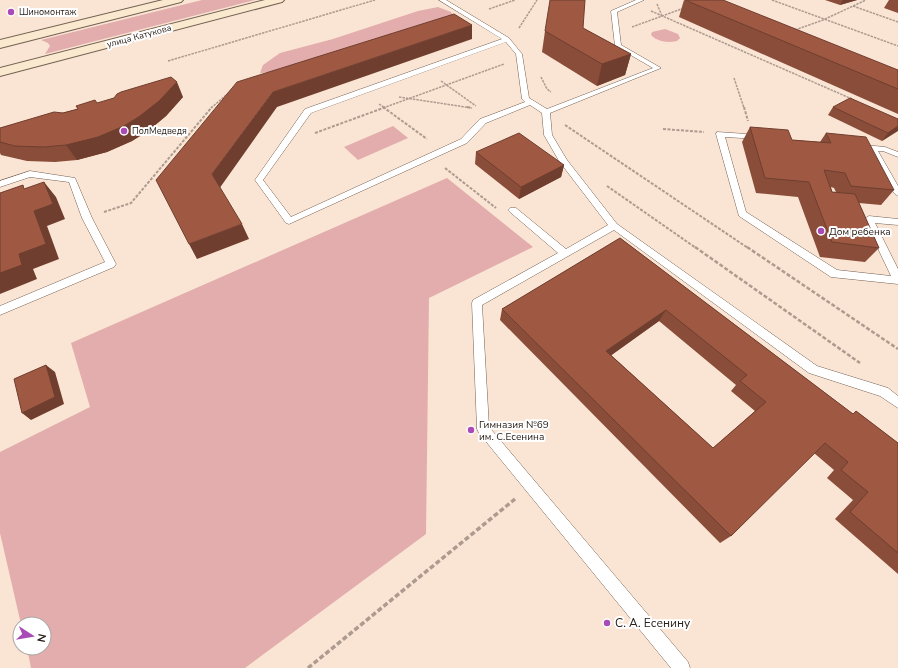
<svg xmlns="http://www.w3.org/2000/svg" width="898" height="668" font-family="'Nunito Sans',sans-serif">
<style>
.green{fill:#e2adac}
.lines{fill:none;stroke-linecap:round;stroke-linejoin:round}
.service-casing{stroke:#746153;stroke-width:1}
.secondary-casing{stroke:#746153;stroke-width:2}
.path-far3{stroke:#ad9b8f;stroke-width:1.5;stroke-dasharray:2.5 1;stroke-linecap:butt}
.path-far2{stroke:#ad9b8f;stroke-width:2;stroke-dasharray:3 1.5;stroke-linecap:butt}
.path-far1{stroke:#ad9b8f;stroke-width:2.5;stroke-dasharray:4 2;stroke-linecap:butt}
.path{stroke:#ad9b8f;stroke-width:3.5;stroke-dasharray:5 2.5;stroke-linecap:butt}
.service{fill:#fff;fill-rule:evenodd}
.secondary{fill:#fae9ce;fill-rule:evenodd}
.wall{fill:#894d3a;fill-rule:evenodd}
.shaded-wall{fill:#6f3e2f}
.building{fill:#9f5943;stroke:#6f3e2f;fill-rule:evenodd}
.poi-dot{fill:#a84bb6;stroke:#fff;stroke-width:1.5}
.labels{text-anchor:middle;stroke-width:4;stroke-linejoin:round;paint-order:stroke}
.far-poi-label{font-size:9px;fill:#2a211b;stroke:#fff;text-anchor:start}
.far-street-label{font-size:9px;fill:#2a211b;stroke:#fff}
.poi-label{font-size:10px;fill:#2a211b;stroke:#fff;text-anchor:start}
.near-poi-label{font-size:12px;fill:#2a211b;stroke:#fff;text-anchor:start}
</style>
<rect width="100%" height="100%" fill="#fae4d3"/>
<!-- green -->
<g class="green">
<path d="M202 0H255L45 54 50 46 48 43 41 40Z"/>
<path d="M438 7 451 12 453 16 276 72 260 73 263 65 280 53 333 39 418 11Z"/>
<path d="M665 29 678 34 680 38 677 41C667 43 658 42 651 35L652 32Z"/>
<path d="M393 126 408 138 358 160 344 147Z"/>
<path d="M447 178 533 247 429 298 426 534 245 668H31L27 648H44V624H21L0 533V452L90 407 71 343Z"/>
</g>
<g class="lines">
<defs>
<g id="service">
<path d="M439 0H446L509 38 522 54 529 98 547 109 653 68 615 46 611 11 636 0H644L617 12 621 45 661 68 550 113 552 135 567 160 617 224 817 366 888 388 898 396V408L880 396 809 373 614 230 482 305 489 427 688 662 690 668H671L479 433 477 429 472 303 473 300 558 253 510 212 508 210 510 208H516L566 249 608 225 559 161 544 135 542 113 530 105 486 123 467 143 289 224 286 223 255 180 305 109 502 39ZM506 42 516 54 522 99 525 102 480 119 461 139 291 217 263 180 311 113Z"/>
<path d="M717 132 762 135 763 137 759 139 725 137 746 212 837 270 891 276 864 219 869 216 898 219V225L875 223 898 269V284L831 277 739 216 716 134Z"/>
<path d="M853 144 885 147 898 152V157L883 151H878L898 186V196L894 193 869 150 853 148Z"/>
<path d="M30 171 75 178 92 218 116 264 114 267 0 315V306L105 262 82 218 69 182 30 177 0 187V181Z"/>
</g>
<g id="secondary">
<path d="M163 0H183L181 2 0 48V40Z"/>
<path d="M265 0H284L282 2 0 76V68Z"/>
</g>
</defs>
<!-- service casing -->
<use href="#service" class="service-casing"/>
<!-- secondary casing -->
<use href="#secondary" class="secondary-casing"/>
<!-- path-far3 -->
<g class="path-far3">
<path d="M772 0 898 46"/>
<path d="M657 4 662 16"/>
<path d="M853 6 898 22"/>
<path d="M489 9 515 0"/>
<path d="M651 11 852 99"/>
<path d="M632 27 684 8"/>
<path d="M519 28 537 0"/>
<path d="M795 30 823 20 866 0"/>
<path d="M168 61 375 0"/>
<path d="M541 77 547 89 551 92"/>
<path d="M734 78 744 108"/>
<path d="M441 81 476 106"/>
<path d="M399 97 472 108"/>
<path d="M379 104 385 108"/>
<path d="M211 108 232 90"/>
<path d="M383 108 504 64"/>
</g>
<!-- path-far2 -->
<g class="path-far2">
<path d="M383 107 427 139"/>
<path d="M467 107 472 108"/>
<path d="M744 107 748 121"/>
<path d="M565 125 748 248"/>
<path d="M663 129 704 132"/>
<path d="M315 133 386 107"/>
<path d="M445 168 496 208"/>
<path d="M607 186 696 248"/>
<path d="M104 212 131 203 212 107"/>
</g>
<!-- path-far1 -->
<g class="path-far1">
<path d="M695 247 860 363"/>
<path d="M747 247 898 349"/>
</g>
<!-- path -->
<path class="path" d="M308 668 515 499"/>
<!-- service -->
<use href="#service" class="service"/>
<!-- secondary -->
<use href="#secondary" class="secondary"/>
</g>
<!-- wall -->
<g class="wall">
<path d="M684 0 898 70V114L679 17Z"/>
<path d="M825 0H857L840 5Z"/>
<path d="M889 0H898V13L884 8Z"/>
<path d="M583 28 631 54 625 75 597 86 542 52 545 31Z"/>
<path d="M183 97 166 116 148 131 132 141 107 152 77 160 55 162 27 161 1 155 0 153V128L78 109Z"/>
<path d="M833 107 898 119V130L882 141 828 115Z"/>
<path d="M750 127 792 140 820 142 826 133 894 190 881 205 859 203 879 248 865 262 820 257 798 197 756 193 742 142ZM831 187 834 188 836 192H832Z"/>
<path d="M476 152 564 165 561 177 519 199 475 164Z"/>
<path d="M620 238 853 414 856 411 898 443V574L835 519 853 500 827 478 834 470 814 453 731 536 720 543 500 320 502 309ZM659 321 736 385 731 391 755 411 713 448 611 355Z"/>
</g>
<!-- shaded-wall -->
<g class="shaded-wall">
<path d="M843 0H857L840 5Z"/>
<path d="M472 25V39L277 107 219 189 212 174 273 92Z"/>
<path d="M631 54 625 75 597 86 602 64Z"/>
<path d="M177 82 183 97 166 116 148 131 132 141 107 152 77 160 66 145Z"/>
<path d="M898 126V131L882 141 888 133Z"/>
<path d="M564 165 561 177 519 199 521 187Z"/>
<path d="M44 182 56 197 65 219 47 226 59 259 33 269 37 279 0 294V273L19 254Z"/>
<path d="M242 224 249 239 197 259 189 244Z"/>
<path d="M666 310 659 321 602 362 606 351Z"/>
<path d="M46 365 55 372 64 404 31 420 22 413Z"/>
</g>
<!-- building -->
<g class="building">
<path d="M550 0H585L583 28 631 54 602 64 545 31Z"/>
<path d="M685 0H723L898 70V89Z"/>
<path d="M454 14 472 25 273 92 212 174 242 224 189 244 156 180 237 82Z"/>
<path d="M171 77 177 82 159 101 140 116 124 126 98 137 66 145 44 147 15 146 0 142V128L54 112 63 113 78 109 76 106 95 100 97 103 114 98 117 94 121 92Z"/>
<path d="M850 98 898 119V126L888 133 833 107Z"/>
<path d="M750 127 788 130 792 140 831 143 826 133 866 137 894 190 851 186 845 173 824 170 832 192 855 194 879 248 832 242 809 182 765 178Z"/>
<path d="M519 133 564 165 521 187 476 152Z"/>
<path d="M44 182 53 204 34 211 46 244 19 254 22 265 0 273V193L23 185 24 189Z"/>
<path d="M620 238 853 414 856 411 898 443V553L850 512 868 492 841 470 848 462 825 443 731 536 502 309ZM666 310 747 375 740 381 766 402 713 448 606 351Z"/>
<path d="M46 365 55 397 22 413 14 379Z"/>
</g>
<!-- markers -->
<g class="poi-dot">
<circle cx="11" cy="12" r="4"/>
<circle cx="124" cy="131" r="4"/>
<circle cx="821" cy="231" r="4"/>
<circle cx="471" cy="430" r="4"/>
<circle cx="607" cy="623" r="4"/>
</g>
<g class="labels">
<!-- far-poi labels -->
<g class="far-poi-label">
<text x="19" y="15">Шиномонтаж</text>
<text x="132" y="134">ПолМедведя</text>
</g>
<!-- far-street labels -->
<g class="far-street-label">
<text transform="translate(139 36) rotate(-15)" y="3">улица Катукова</text>
</g>
<!-- poi labels -->
<g class="poi-label">
<text x="829" y="235">Дом ребенка</text>
<text x="479" y="428">Гимназия №69<tspan x="479" dy="12">им. С.Есенина</tspan></text>
</g>
<!-- near-poi labels -->
<g class="near-poi-label">
<text x="615" y="627">С. А. Есенину</text>
</g>
</g>
<!-- north arrow -->
<g transform="translate(32 636) rotate(102)"><circle r="19" fill="#ffffff" stroke="#aaa6a4"/>
<path d="M0-3L7 15L0 10L-7 15Z" fill="#a84bb6"/>
<text y="-6" font-size="11" font-weight="bold" text-anchor="middle" fill="#2a211b">N</text>
</g>
</svg>
